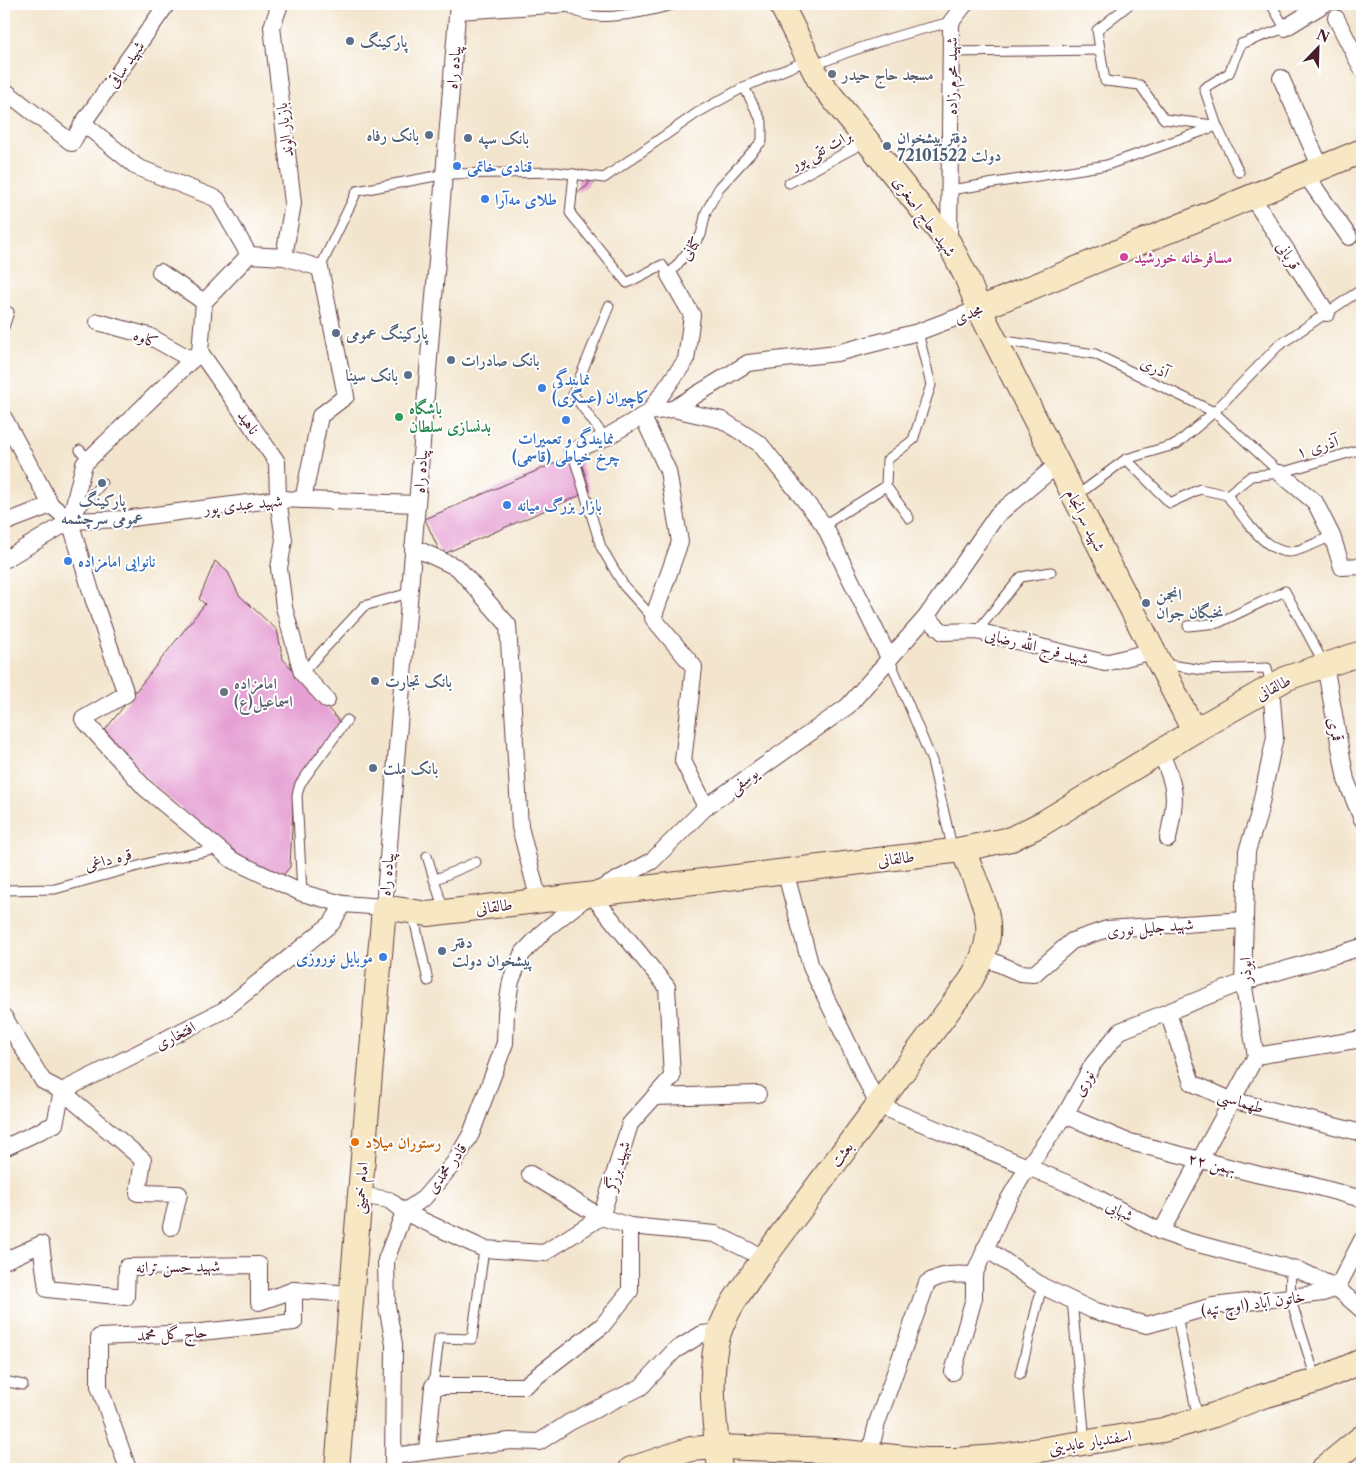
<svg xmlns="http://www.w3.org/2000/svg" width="1366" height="1473" font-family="'Libre Caslon Text',Amiri,serif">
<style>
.building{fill:#e59fd3}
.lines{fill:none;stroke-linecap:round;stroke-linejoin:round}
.lane-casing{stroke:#633d43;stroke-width:11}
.street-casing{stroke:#633d43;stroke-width:18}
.secondary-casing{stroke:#633d43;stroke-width:26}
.lane{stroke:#fff;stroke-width:9}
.street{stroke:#fff;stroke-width:16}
.secondary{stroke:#f7e8c3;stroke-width:24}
.service-dot{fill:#5c6f8a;stroke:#fff;stroke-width:2}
.worship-dot{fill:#6b7280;stroke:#fff;stroke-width:2}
.shop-dot{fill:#3f7fe0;stroke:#fff;stroke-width:2}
.hotel-dot{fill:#d1479c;stroke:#fff;stroke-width:2}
.leisure-dot{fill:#2e9e5b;stroke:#fff;stroke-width:2}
.food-dot{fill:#e8710a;stroke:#fff;stroke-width:2}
.labels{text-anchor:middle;stroke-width:4;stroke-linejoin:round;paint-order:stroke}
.service-label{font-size:16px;font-weight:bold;fill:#4e5e75;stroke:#fff;text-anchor:start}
.street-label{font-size:16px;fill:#4a1f2b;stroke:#fff}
.worship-label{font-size:16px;font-weight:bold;fill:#5b616d;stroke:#fff;text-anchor:start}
.shop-label{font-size:16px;font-weight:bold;fill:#366cbe;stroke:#fff;text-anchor:start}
.hotel-label{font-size:16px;font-weight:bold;fill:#b23c85;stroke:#fff;text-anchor:start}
.leisure-label{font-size:16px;font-weight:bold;fill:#27864d;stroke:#fff;text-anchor:start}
.food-label{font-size:16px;font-weight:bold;fill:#c56008;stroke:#fff;text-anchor:start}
</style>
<rect width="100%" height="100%" fill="#fff"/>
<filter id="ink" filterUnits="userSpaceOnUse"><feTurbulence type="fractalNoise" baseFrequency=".02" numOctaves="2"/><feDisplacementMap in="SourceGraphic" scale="10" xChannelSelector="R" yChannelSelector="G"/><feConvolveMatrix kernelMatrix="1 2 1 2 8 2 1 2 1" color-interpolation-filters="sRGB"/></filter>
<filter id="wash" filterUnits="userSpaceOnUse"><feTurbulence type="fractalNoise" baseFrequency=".0096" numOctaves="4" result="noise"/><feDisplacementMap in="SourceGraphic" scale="20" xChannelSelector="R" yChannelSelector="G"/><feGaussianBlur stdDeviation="1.12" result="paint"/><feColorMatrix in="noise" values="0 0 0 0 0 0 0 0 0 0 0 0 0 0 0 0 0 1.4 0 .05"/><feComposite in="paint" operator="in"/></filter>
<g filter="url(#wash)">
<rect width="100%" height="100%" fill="#f3e5cd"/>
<g id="blocks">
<!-- building -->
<g class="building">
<path d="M578 176 592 177 587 186 577 193Z"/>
<path d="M578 453 590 491 441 555 425 519Z"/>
<path d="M215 561 228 572 239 595 277 630 283 659 342 724 294 788 290 867 282 876 237 857 149 781 105 730 205 604 199 599Z"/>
</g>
</g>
</g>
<g filter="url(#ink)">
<use href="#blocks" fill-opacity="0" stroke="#633d43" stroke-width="1"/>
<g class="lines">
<defs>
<g id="lane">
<path d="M566 4C587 28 649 11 677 4"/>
<path d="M1130 4 1097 30 1105 81 1140 85 1164 119 1214 125"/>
<path d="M952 52 1099 50"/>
<path d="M812 66C858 47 903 33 951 22"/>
<path d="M1239 172 1217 126 1204 88 1229 73 1241 44 1285 28 1271 4"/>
<path d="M574 174 570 213 627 283 662 265 669 275 701 235 706 212 719 188 762 141V122L744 87"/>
<path d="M789 183 867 141"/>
<path d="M950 190 1107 165 1217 126"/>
<path d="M320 268 357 191 446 174 556 172 604 178 697 113 744 87 808 60"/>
<path d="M4 327 9 312"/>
<path d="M998 340 1095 354 1214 412 1280 473"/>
<path d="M605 438 573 394 609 306"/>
<path d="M80 450 88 460"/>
<path d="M572 451 601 547 624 586 653 618"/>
<path d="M1126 459 1170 503 1200 489 1227 495 1251 476 1280 473 1362 449"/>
<path d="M886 486 909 518"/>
<path d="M1227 495C1240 513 1264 552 1289 552 1299 552 1322 540 1332 536"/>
<path d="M1075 497 1126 459 1177 444 1214 412 1278 346 1362 289"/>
<path d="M75 515 102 483"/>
<path d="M824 525 886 486 887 460 913 440 931 385 918 332"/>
<path d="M1188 626 1218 623 1285 591 1324 664"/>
<path d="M977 631 1021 577 1051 572"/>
<path d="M889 658 932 761 953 851"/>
<path d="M1164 664 1203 670 1267 668 1271 686"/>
<path d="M302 673 364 606 409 593"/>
<path d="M427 856 444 911"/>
<path d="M434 880 476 862"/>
<path d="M4 890 55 889 160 860 218 849"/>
<path d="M302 893 297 795 300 784 347 720"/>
<path d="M413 914 428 981"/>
<path d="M1291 1269 1290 1297 1316 1379"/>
<path d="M1072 1300 1085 1442"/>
<path d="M1177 1316 1198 1419"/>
<path d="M1020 1374 1042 1286"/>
<path d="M4 1381 23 1385"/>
<path d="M433 1386 439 1338 472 1339 484 1249"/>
</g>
<g id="street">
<path d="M280 4 272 27 293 203 284 257"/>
<path d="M458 11 566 4"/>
<path d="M1336 18 1362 69"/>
<path d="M1285 28 1324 4"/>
<path d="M1281 78 1321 168"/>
<path d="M4 90 72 143 83 123 167 4"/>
<path d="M83 123 137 167 217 199 249 255"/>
<path d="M1306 175 1349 237"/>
<path d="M1252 197 1327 313"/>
<path d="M949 243 951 22 965 4"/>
<path d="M160 272 204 302"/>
<path d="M98 322 149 336 192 360"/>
<path d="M200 352 277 462 278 499 284 540 279 568 284 607 302 673 327 700"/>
<path d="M673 409 722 420 760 444 824 525 889 658"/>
<path d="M649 412 686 360 692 315 669 275"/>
<path d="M643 417 668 471 680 542 653 618 694 667 683 761 706 807"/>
<path d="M4 418 51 505 70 521"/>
<path d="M572 451 605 438 649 412 673 409 748 363 837 353 918 332 979 309"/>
<path d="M1280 473 1315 502 1332 536 1342 567 1362 566"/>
<path d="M303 500 320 416 346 396 320 268 284 257 249 255 204 302 200 352 84 464 70 521 93 598 126 694 83 719 145 788 232 860 302 893 343 904 384 907 458 4"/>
<path d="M4 523 51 505"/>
<path d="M413 547 458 568 508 625 520 827 539 901"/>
<path d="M4 560 70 521 124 519 278 499 417 504"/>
<path d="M926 617 943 632 977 631 1105 663 1153 651"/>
<path d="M1325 665 1346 780 1362 819"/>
<path d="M1160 751C1178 792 1176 796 1168 839"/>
<path d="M785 871 811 967 878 1105 1081 1189 1161 1232 1187 1241 1301 1271 1337 1288 1362 1310"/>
<path d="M983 957 1020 973 1034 974 1072 941 1107 929 1245 920"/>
<path d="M1168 1013 1192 1083 1231 1100 1362 1133"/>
<path d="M4 1017 43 1081 62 1091 143 1160 138 1193 179 1194 171 1227"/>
<path d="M1256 1056 1362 1039"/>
<path d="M654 1097 758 1094"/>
<path d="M1065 1115 1126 1141 1260 1175 1307 1184 1362 1199"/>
<path d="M4 1148 55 1124 62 1091 224 1010 332 923 343 904"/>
<path d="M530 1174 601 1217 630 1226 715 1234 764 1258"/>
<path d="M360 1195 389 1200 404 1212 484 1249 544 1253 601 1217 630 1124 672 1077 667 987 591 894"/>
<path d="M1161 1232 1256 1056 1243 982 1247 851 1258 817 1275 737 1271 687"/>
<path d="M985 1248 1042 1286 1092 1310 1147 1325 1213 1306 1323 1293 1337 1288 1362 1240"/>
<path d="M4 1261 41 1244 47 1289 126 1297 127 1267 259 1265V1302L294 1290"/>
<path d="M953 1372 974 1298V1275L1003 1209 1027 1168 1065 1115 1093 1064 1120 1031 1243 982 1362 947"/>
<path d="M427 1451 433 1386H524L602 1326 630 1291V1226"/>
<path d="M393 1456 510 1441 539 1442 570 1422 641 1387 674 1351 702 1334 719 1332"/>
<path d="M128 1469 99 1386V1337L192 1333 294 1322V1290L352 1294"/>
<path d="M393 1469 394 1344 387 1306 386 1260 404 1212 424 1198 454 1163 471 1134 505 1043 506 1012 511 981 522 954 546 929 591 894 652 861 706 807 848 706 926 617 997 515 1058 464"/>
<path d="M866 1469 877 1423 927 1283C942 1273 957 1274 974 1275"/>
</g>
<g id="secondary">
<path d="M781 4 820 82 949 243 966 276 979 309 1194 731"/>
<path d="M979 309 1362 151"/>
<path d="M337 1469 384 907 428 914 953 851 1011 839 1043 823 1194 731 1287 678 1362 653"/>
<path d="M631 1469 691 1449 717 1447 834 1451 926 1460H956L996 1457 1163 1430 1214 1415 1260 1397 1316 1381 1362 1361"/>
<path d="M720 1469C715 1430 707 1370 719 1333 728 1305 748 1281 764 1258L971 980C978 966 986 953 988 936 991 908 972 875 963 850"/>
<path d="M1323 1469 1362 1437"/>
</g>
</defs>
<!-- lane casing -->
<use href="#lane" class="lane-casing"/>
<!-- street casing -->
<use href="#street" class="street-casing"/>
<!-- secondary casing -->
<use href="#secondary" class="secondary-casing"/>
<!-- lane -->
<use href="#lane" class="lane"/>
<!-- street -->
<use href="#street" class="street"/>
<!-- secondary -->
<use href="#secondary" class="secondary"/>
</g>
</g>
<!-- markers -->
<g class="service-dot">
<circle cx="350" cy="41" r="5"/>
<circle cx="429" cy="135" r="5"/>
<circle cx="468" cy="138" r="5"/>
<circle cx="887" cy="146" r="5"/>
<circle cx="336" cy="333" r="5"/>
<circle cx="451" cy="360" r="5"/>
<circle cx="408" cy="375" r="5"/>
<circle cx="102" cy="483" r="5"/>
<circle cx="1146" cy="603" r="5"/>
<circle cx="375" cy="681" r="5"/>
<circle cx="373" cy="768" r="5"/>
<circle cx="442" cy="951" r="5"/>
</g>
<g class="worship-dot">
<circle cx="832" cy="74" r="5"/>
<circle cx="224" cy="692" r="5"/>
</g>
<g class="shop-dot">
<circle cx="457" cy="166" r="5"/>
<circle cx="485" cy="199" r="5"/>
<circle cx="542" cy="388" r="5"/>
<circle cx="566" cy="420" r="5"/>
<circle cx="507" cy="505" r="5"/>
<circle cx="68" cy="561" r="5"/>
<circle cx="383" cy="957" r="5"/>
</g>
<circle class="hotel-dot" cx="1124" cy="257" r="5"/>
<circle class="leisure-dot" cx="399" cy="417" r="5"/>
<circle class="food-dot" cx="355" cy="1142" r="5"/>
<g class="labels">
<!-- service labels -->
<g class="service-label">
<text x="360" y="47">پارکینگ</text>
<text x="419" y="141" text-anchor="end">بانک رفاه</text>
<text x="897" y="143">دفتر پیشخوان<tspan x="897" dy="18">دولت 72101522</tspan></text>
<text x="478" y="144">بانک سپه</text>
<text x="346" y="339">پارکینگ عمومی</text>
<text x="461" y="366">بانک صادرات</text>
<text x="398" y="381" text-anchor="end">بانک سینا</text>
<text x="102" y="506" text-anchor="middle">پارکینگ<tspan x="102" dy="18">عمومی سرچشمه</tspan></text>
<text x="1156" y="600">انجمن<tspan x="1156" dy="18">نخبگان جوان</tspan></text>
<text x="385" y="687">بانک تجارت</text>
<text x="383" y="774">بانک ملت</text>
<text x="452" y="948">دفتر<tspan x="452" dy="18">پیشخوان دولت</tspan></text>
</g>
<!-- street labels -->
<g class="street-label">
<text transform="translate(125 64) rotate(-55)" y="6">شهید ساقی</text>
<text transform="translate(453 67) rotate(-85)" y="6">پیاده راه</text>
<text transform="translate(951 76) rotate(-90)" y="6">شهید محرم زاده</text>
<text transform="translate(284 130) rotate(-97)" y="6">بازیار الوند</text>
<text transform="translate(821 149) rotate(-28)" y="6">برات تقی پور</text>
<text transform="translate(925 216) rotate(54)" y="6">شهید حاج اصغری</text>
<text transform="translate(690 248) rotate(-54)" y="6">کتانی</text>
<text transform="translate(1289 255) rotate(57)" y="6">قربانی</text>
<text transform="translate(968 313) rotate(-21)" y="6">مجدی</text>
<text transform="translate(146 338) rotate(22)" y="6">کاوه</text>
<text transform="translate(1155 367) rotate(26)" y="6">آذری</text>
<text transform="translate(249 422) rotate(55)" y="6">ناهید</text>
<text transform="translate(1317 446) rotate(-16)" y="6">آذری ۱</text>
<text transform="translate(420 471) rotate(-86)" y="6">پیاده راه</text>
<text transform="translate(243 504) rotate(-6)" y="6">شهید عبدی پور</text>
<text transform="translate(1086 520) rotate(63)" y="6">شهید سرانجام</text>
<text transform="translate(1037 646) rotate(14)" y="6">شهید فرج الله رضایی</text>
<text transform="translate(1273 687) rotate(-27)" y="6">طالقانی</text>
<text transform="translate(1336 729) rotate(79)" y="6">قمری</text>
<text transform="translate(743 780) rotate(-36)" y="6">یوسفی</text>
<text transform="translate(896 858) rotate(-7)" y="6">طالقانی</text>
<text transform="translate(108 859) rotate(-15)" y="6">قره داغی</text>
<text transform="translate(386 874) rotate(-85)" y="6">پیاده راه</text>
<text transform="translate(494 906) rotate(-7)" y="6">طالقانی</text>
<text transform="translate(1150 927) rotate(-5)" y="6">شهید جلیل نوری</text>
<text transform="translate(1245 970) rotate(-91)" y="6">ابوذر</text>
<text transform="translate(175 1035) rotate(-27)" y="6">افتخاری</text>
<text transform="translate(1083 1083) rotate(-61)" y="6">نوری</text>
<text transform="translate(1241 1101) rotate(17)" y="6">طهماسبی</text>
<text transform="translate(841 1154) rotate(-53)" y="6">بعثت</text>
<text transform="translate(1212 1163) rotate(14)" y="6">۲۲ بهمن</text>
<text transform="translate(617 1166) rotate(-73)" y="6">شهید برزگر</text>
<text transform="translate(446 1168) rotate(-54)" y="6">قادر محمدی</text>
<text transform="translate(360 1188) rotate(-85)" y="6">امام خمینی</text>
<text transform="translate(1120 1210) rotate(28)" y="6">شهابی</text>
<text transform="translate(178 1266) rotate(-1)" y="6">شهید حسن ترانه</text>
<text transform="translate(1253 1303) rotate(-8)" y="6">خاتون آباد (اوچ تپه)</text>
<text transform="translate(172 1333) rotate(-3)" y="6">حاج گل محمد</text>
<text transform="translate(1090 1441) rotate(-9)" y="6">اسفندیار عابدینی</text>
</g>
<!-- worship labels -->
<g class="worship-label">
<text x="842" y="80">مسجد حاج حیدر</text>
<text x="234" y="689">امامزاده<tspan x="234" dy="18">اسماعیل(ع)</tspan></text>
</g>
<!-- shop labels -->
<g class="shop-label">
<text x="467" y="172">قنادی خاتمی</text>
<text x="495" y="205">طلای مه‌آرا</text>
<text x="552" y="385">نمایندگی<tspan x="552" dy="18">کاچیران (عسگری)</tspan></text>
<text x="566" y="444" text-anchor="middle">نمایندگی و تعمیرات<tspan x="566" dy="18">چرخ خیاطی (قاسمی)</tspan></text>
<text x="517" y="511">بازار بزرگ میانه</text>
<text x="78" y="567">نانوایی امامزاده</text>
<text x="373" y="963" text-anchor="end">موبایل نوروزی</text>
</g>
<!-- hotel labels -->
<g class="hotel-label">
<text x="1134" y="263">مسافرخانه خورشید</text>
</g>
<!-- leisure labels -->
<g class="leisure-label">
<text x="409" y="414">باشگاه<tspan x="409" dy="18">بدنسازی سلطان</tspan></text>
</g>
<!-- food labels -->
<g class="food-label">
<text x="365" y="1148">رستوران میلاد</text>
</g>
</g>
<!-- margin -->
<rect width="1366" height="1473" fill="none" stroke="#fff" stroke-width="20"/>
<!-- north arrow -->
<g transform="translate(1318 48) rotate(23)" stroke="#ffffff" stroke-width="4" paint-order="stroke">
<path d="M0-4L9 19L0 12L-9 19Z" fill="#4a1f2b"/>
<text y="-8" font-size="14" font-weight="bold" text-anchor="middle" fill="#4a1f2b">N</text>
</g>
</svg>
